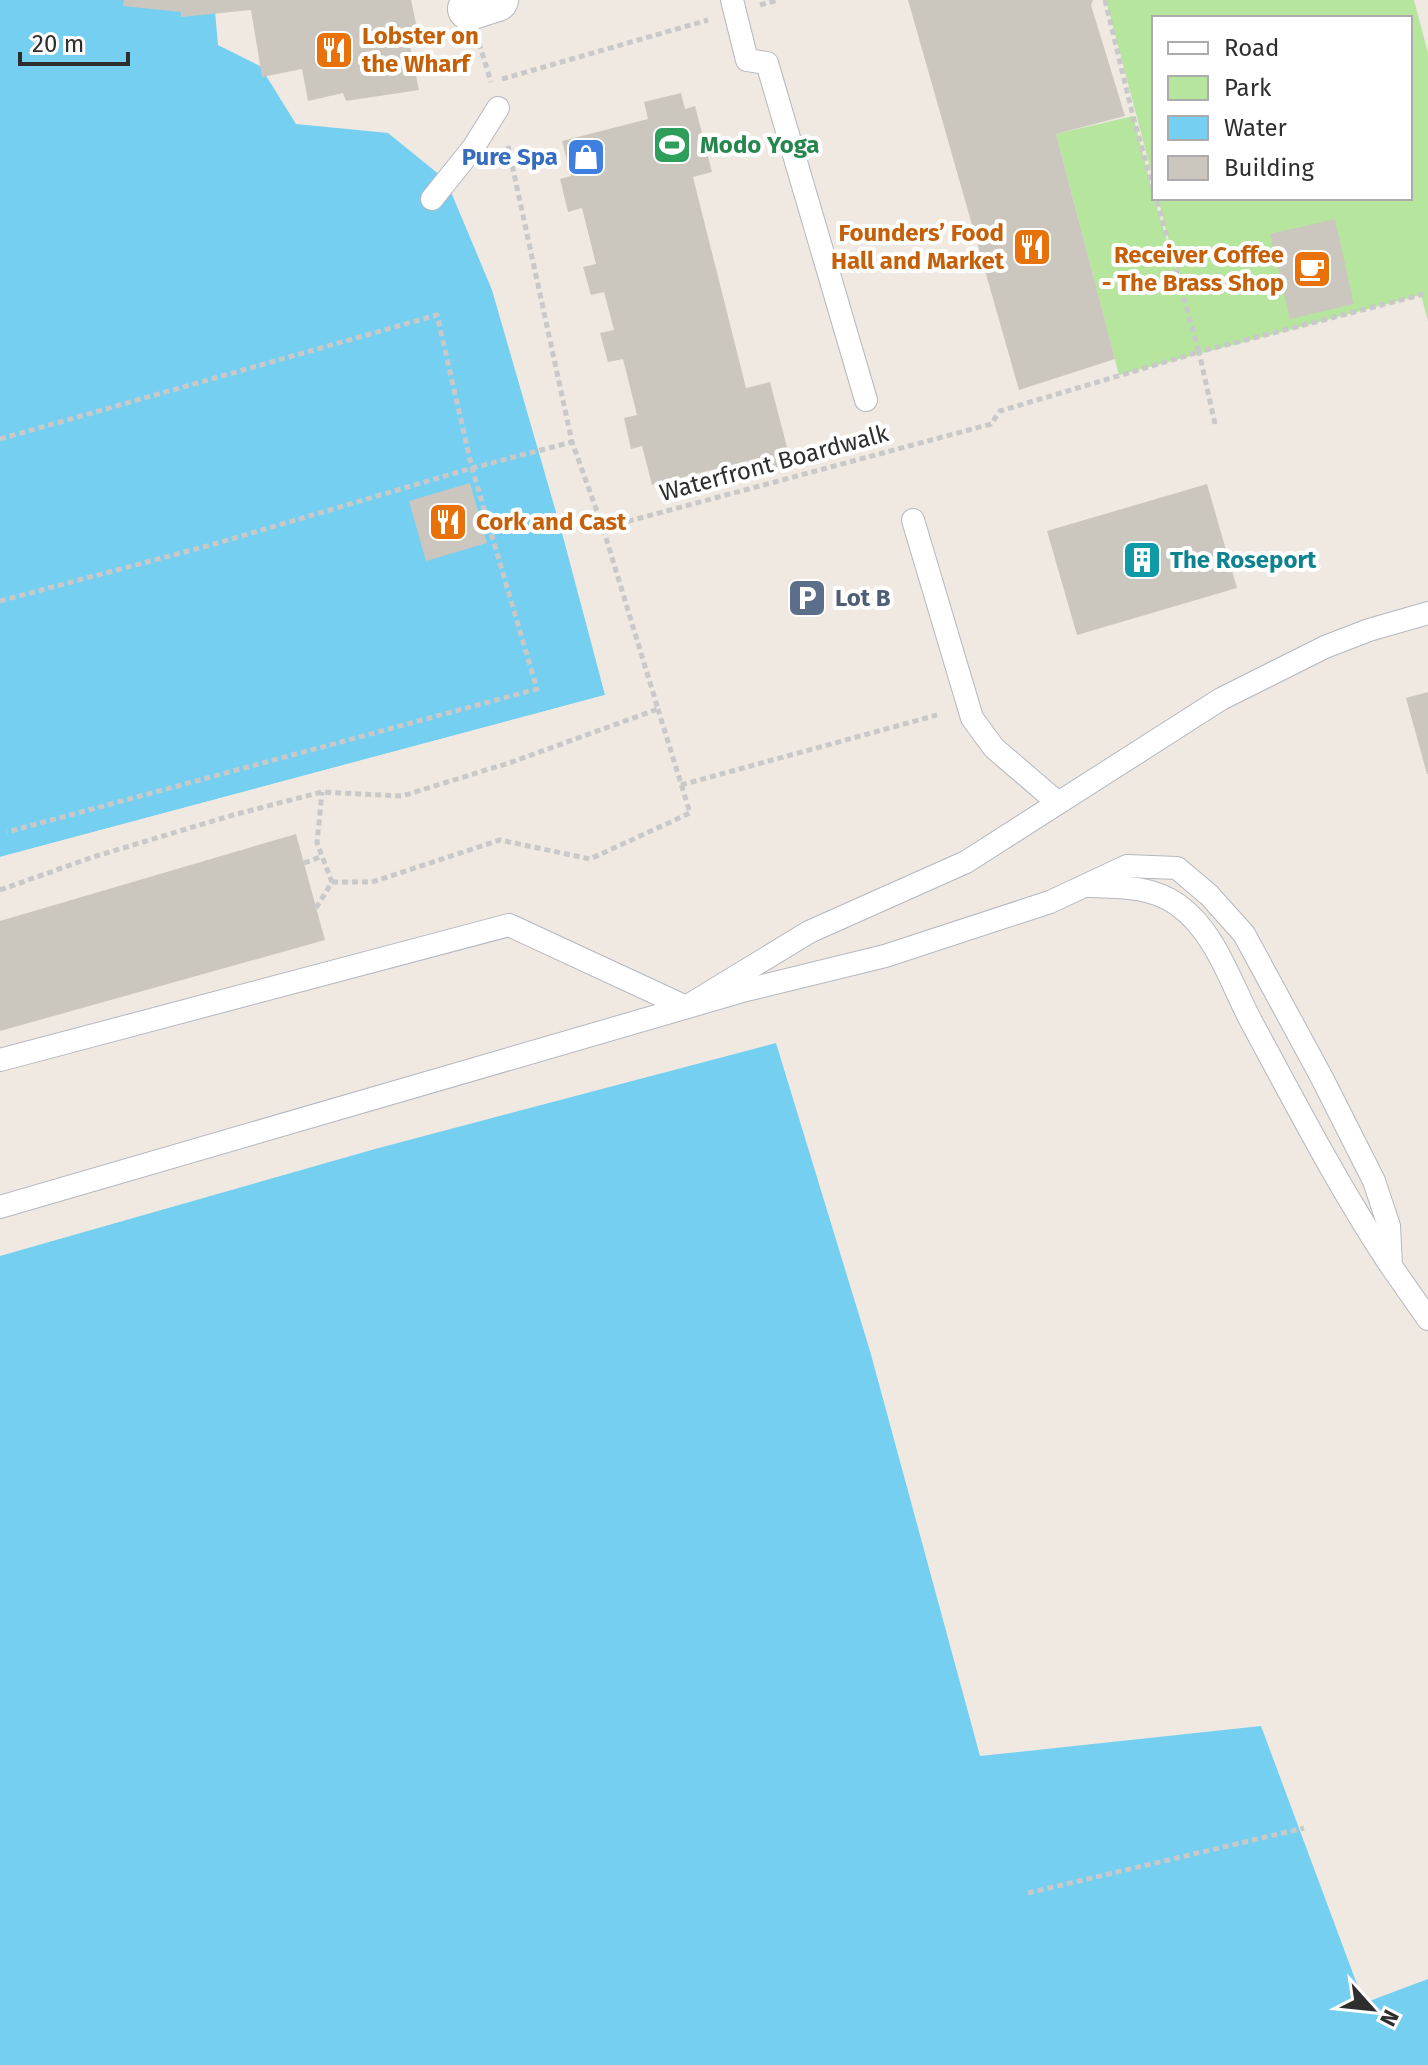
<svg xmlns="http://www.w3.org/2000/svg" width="1428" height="2065" font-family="'Fira Sans',sans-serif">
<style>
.green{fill:#b6e59e}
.water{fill:#75cff0}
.pier{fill:#efe9e1}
.building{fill:#cbc7bf}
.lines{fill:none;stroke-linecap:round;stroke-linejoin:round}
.lane-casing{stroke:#b4b7c1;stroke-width:24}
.street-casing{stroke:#b4b7c1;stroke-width:44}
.path{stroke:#c9c9c9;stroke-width:5;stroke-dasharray:6 4;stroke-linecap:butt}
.lane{stroke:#fff;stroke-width:22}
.street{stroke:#fff;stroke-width:42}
.labels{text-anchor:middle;stroke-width:8;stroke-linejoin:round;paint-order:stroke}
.food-label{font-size:24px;font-weight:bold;fill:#c56008;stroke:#fff;text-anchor:start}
.leisure-label{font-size:24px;font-weight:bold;fill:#27864d;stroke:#fff;text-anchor:start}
.shop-label{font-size:24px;font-weight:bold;fill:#366cbe;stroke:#fff;text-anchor:end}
.street-label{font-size:24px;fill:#2e2e2e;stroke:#fff}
.culture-label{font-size:24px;font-weight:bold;fill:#0d838f;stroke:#fff;text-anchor:start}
.service-label{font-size:24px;font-weight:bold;fill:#4e5e75;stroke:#fff;text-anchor:start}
</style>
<rect width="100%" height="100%" fill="#efe9e1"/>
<!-- green -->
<path class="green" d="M1106 0H1414L1428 53V321L1421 295 1119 375 1056 134 1133 116 1154 198 1177 273 1158 198H1410V18H1154V182Z"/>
<!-- water -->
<g class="water">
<path d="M0 0H214L218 45 260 66 296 124 388 133 446 180 492 290 562 533 605 695 0 857Z"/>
<path d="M776 1043 870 1351 980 1756 1261 1726 1364 2003 1428 1979V2065H0V1256L375 1149Z"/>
</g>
<!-- pier -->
<path class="pier" d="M605 695 606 699 0 861V857Z"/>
<!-- building -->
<g class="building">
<path d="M124 0H411L417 28 407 31 419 90 346 101 343 93 308 101 302 69 262 77 251 10 181 17V12L123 6Z"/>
<path d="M908 0H1093L1091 5 1125 116 1056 134 1115 359 1019 390Z"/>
<path d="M681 93 685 109 695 106 712 172 693 177 746 388 770 382 788 451 774 455 778 467 750 474 747 461 652 485 642 446 631 449 624 418 637 415 623 359 608 362 600 333 614 330 604 292 591 295 583 267 596 264 582 208 568 212 560 179 571 176 562 141 648 119 644 102Z"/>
<path d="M1335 219 1354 304 1290 319 1270 234Z"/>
<path d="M470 483 487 543 426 561 409 501Z"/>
<path d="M1207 484 1237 588 1077 635 1047 531Z"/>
<path d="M1428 692V774H1427L1406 698Z"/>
<path d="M296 834 325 940 0 1031V921Z"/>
</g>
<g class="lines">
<defs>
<g id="lane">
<path d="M732 0 747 60 767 63 866 400"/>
<path d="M432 199 473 148 498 108"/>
<path d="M913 520 972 718 994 748 1057 802"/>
<path d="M1089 886C1120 887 1152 886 1178 905 1216 932 1231 984 1252 1023 1296 1104 1338 1186 1389 1263"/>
<path d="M0 1060 509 925 686 1007 809 932 966 862 1221 699 1325 647 1369 630 1428 613"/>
<path d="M0 1207 746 990 885 956 1050 902 1127 866 1177 868 1209 895 1244 934 1322 1078 1374 1181 1389 1226 1391 1266 1428 1319"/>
</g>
<path id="street" d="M469 9 497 0"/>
</defs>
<!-- lane casing -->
<use href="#lane" class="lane-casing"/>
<!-- street casing -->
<use href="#street" class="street-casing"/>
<!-- path -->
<g class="path">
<path d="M1105 0 1133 116 1154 191"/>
<path d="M760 5 778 0"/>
<path d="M479 43 491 82"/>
<path d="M502 79 708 20"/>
<path d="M508 146 572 442 603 528 991 424 1000 411 1199 352 1156 198"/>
<path d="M1215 424 1199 352 1428 293"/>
<path d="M0 439 437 315 472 468 537 689 7 832"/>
<path d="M0 601 211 545 472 468 572 442"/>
<path d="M681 785 937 715"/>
<path d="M304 863 320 857"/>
<path d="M332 882H372L500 840 590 859 690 813 658 709"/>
<path d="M0 890 93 857 233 815 322 792 402 796 512 762 658 709 603 528"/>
<path d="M316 908 332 882 317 843 322 792"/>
<path d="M1028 1893 1304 1828"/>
</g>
<!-- lane -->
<use href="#lane" class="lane"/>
<!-- street -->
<use href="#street" class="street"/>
</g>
<!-- icons -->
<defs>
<symbol id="restaurant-square" viewBox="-11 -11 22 22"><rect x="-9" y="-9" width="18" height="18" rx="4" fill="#e8710a" stroke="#fff"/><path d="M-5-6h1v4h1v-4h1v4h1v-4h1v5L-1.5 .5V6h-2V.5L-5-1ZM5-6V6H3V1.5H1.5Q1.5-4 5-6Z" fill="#fff"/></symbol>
<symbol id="stadium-square" viewBox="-11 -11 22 22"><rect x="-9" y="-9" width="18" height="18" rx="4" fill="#2e9e5b" stroke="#fff"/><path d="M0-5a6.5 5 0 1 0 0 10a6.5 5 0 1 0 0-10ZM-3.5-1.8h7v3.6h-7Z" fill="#fff"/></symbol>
<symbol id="shop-square" viewBox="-11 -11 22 22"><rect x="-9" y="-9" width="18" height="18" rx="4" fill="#3f7fe0" stroke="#fff"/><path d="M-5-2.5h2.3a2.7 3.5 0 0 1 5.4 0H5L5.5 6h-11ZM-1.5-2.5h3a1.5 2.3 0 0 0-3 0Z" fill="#fff"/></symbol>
<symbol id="cafe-square" viewBox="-11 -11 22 22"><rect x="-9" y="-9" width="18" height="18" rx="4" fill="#e8710a" stroke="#fff"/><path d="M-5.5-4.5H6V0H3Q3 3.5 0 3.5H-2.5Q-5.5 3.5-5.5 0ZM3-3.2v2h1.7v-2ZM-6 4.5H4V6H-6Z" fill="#fff"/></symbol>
<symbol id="building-square" viewBox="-11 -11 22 22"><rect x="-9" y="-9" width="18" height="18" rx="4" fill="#0f9aa8" stroke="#fff"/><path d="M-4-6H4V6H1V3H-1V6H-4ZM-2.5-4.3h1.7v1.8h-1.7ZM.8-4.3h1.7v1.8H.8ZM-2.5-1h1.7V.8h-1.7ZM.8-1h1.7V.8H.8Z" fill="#fff"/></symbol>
<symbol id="parking-square" viewBox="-11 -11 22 22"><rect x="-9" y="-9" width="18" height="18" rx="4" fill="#5c6f8a" stroke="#fff"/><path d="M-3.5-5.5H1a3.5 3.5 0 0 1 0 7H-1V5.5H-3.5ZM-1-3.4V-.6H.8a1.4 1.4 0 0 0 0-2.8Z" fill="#fff"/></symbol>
</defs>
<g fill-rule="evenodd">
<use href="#restaurant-square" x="312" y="28" width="44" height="44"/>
<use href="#stadium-square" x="650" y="123" width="44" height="44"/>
<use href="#shop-square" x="564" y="135" width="44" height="44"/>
<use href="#restaurant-square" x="1010" y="225" width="44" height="44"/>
<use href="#cafe-square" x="1290" y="247" width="44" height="44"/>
<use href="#restaurant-square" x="426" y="500" width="44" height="44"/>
<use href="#building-square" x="1120" y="538" width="44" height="44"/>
<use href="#parking-square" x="785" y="576" width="44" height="44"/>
</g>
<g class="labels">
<!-- food labels -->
<g class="food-label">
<text x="362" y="44">Lobster on<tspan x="362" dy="28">the Wharf</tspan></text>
<text x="1004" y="241" text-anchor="end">Founders’ Food<tspan x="1004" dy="28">Hall and Market</tspan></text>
<text x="1284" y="263" text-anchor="end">Receiver Coffee<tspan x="1284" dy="28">- The Brass Shop</tspan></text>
<text x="476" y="530">Cork and Cast</text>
</g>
<!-- leisure labels -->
<g class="leisure-label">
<text x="700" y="153">Modo Yoga</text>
</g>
<!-- shop labels -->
<g class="shop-label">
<text x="558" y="165">Pure Spa</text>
</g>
<!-- street labels -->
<g class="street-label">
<text transform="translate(774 463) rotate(-15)" y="8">Waterfront Boardwalk</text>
</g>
<!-- culture labels -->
<g class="culture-label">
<text x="1170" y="568">The Roseport</text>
</g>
<!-- service labels -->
<g class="service-label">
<text x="835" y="606">Lot B</text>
</g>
</g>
<!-- legend -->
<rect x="1152" y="16" width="260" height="184" fill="#ffffff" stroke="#ababab" stroke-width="2"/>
<rect x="1168" y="42" width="40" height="12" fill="#ffffff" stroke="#ababab" stroke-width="2"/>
<text x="1224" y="56" font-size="24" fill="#2e2e2e">Road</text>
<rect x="1168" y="76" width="40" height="24" fill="#b6e59e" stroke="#ababab" stroke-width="2"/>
<text x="1224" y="96" font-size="24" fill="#2e2e2e">Park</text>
<rect x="1168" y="116" width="40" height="24" fill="#75cff0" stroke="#ababab" stroke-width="2"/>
<text x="1224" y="136" font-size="24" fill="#2e2e2e">Water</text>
<rect x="1168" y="156" width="40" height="24" fill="#cbc7bf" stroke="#ababab" stroke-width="2"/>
<text x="1224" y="176" font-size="24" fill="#2e2e2e">Building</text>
<!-- north arrow -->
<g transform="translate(1372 2009) rotate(117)" stroke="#ffffff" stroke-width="6" paint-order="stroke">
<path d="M0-6L14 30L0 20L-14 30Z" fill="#2e2e2e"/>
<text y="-12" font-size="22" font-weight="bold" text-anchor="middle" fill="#2e2e2e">N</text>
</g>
<!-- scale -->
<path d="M20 52v12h108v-12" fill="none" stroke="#2e2e2e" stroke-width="4"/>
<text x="32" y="52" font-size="24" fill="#2e2e2e" stroke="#ffffff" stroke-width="6" paint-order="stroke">20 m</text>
</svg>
